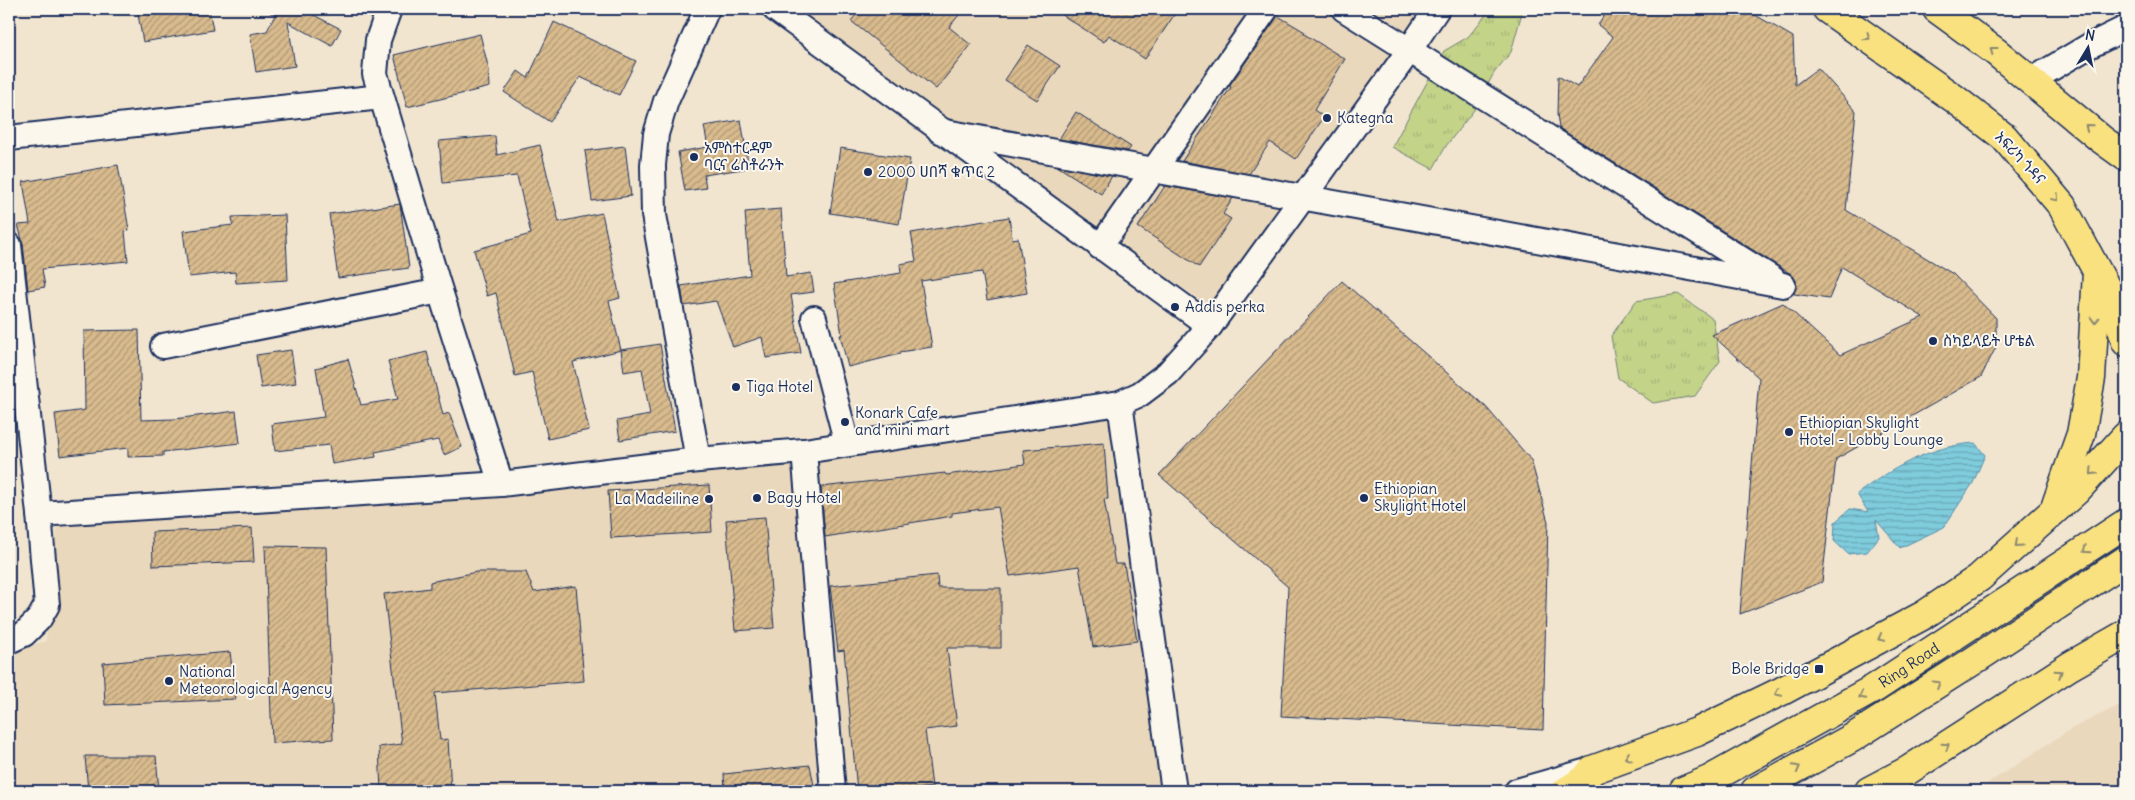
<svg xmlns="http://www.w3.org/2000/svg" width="2135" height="800" font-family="Delius,'Noto Sans Ethiopic',sans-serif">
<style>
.built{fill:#ead8bc}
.grass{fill:url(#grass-tufts);stroke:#6f8173}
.water{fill:url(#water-rules);stroke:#578daa}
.building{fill:url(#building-hatch);stroke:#1b2f5e}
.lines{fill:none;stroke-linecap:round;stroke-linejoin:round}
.minor-casing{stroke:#1b2f5e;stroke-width:28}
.major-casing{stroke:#1b2f5e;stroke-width:31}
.highway-casing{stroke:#1b2f5e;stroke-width:31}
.minor{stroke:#fbf7ec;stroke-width:24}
.major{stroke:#fae180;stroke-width:28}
.highway{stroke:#fae180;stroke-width:28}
.oneway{stroke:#8a886f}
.poi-dot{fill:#1b2f5e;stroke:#fbf7ec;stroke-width:2}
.labels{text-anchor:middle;stroke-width:4;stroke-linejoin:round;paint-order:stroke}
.poi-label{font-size:15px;fill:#1b2f5e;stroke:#fbf7ec;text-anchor:start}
.street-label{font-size:15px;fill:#1b2f5e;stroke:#fbf7ec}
</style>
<defs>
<pattern id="grass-tufts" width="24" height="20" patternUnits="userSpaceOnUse" patternTransform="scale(1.25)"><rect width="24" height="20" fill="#c3d388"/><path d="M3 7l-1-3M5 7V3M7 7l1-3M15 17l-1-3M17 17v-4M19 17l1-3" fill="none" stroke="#a7b578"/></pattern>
<pattern id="water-rules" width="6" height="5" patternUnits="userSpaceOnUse" patternTransform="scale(1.25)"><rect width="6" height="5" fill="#7fccdd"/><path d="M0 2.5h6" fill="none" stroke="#67a6b6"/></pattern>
<pattern id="building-hatch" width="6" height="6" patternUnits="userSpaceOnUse" patternTransform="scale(1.25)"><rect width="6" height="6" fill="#d9bb8d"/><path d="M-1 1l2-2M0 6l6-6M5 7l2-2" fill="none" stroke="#af9876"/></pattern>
</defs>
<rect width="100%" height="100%" fill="#f1e5d0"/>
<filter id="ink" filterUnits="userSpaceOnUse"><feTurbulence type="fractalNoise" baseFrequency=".02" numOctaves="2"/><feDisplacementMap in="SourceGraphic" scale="10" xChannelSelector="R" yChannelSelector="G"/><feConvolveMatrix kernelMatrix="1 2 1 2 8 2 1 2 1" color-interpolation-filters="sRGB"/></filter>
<g filter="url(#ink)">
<!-- built -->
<g class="built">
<path d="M771 9H1425L1226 317Z"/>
<path d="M1115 416 1160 791H9V653L46 641 58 520 796 463Z"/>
<path d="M2126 702V791H1976L2071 729Z"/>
</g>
<!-- grass -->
<g class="grass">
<path d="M1485 9H1523L1511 52 1494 73 1474 110 1446 146 1433 169 1392 147 1444 51 1468 37 1485 16Z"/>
<path d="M1678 294 1713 319 1720 361 1695 396 1653 403 1618 378 1611 336 1636 301Z"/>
</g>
<!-- water -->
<path class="water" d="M1975 443 1985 455 1973 483 1944 527 1900 548 1876 520 1879 537 1867 552 1848 554 1834 541 1835 522 1850 509 1868 512 1857 494C1892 468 1930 446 1975 443Z"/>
<!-- building -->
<g class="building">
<path d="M137 9H209L213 30 143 42Z"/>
<path d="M263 9H302L341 29 332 46 288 22 295 66 256 72 250 34 267 31 275 15Z"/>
<path d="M861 9H964L949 27 971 45 936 89 851 21Z"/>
<path d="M1053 9H1178L1145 59 1109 35 1104 42Z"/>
<path d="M1608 9H1745L1793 37 1795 85 1818 68 1856 111 1846 210 1953 274 1996 318V347L1981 377 1836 459 1822 582 1740 614 1759 378 1712 335 1783 303 1840 355 1923 317 1842 267 1829 299 1794 294 1796 281 1791 274 1559 128 1557 114 1558 76 1577 87 1613 37 1598 25Z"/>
<path d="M1278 16 1305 32 1304 34 1345 59 1314 110 1324 117 1296 159 1270 142 1249 174 1182 161 1231 87 1229 86Z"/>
<path d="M554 22 636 61 619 95 580 77 550 122 504 92 518 71 528 78Z"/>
<path d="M480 34 489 70 490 87 407 107 394 55Z"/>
<path d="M1028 45 1060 66 1037 100 1005 80Z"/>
<path d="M1076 112 1131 147 1128 151 1059 139Z"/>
<path d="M741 120 749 168 704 175 706 188 685 191 678 152 708 147 704 126Z"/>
<path d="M495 136 497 155 540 145 559 222 602 213 620 298 609 301 621 350 573 362 589 430 548 439 532 372 515 376 496 293 487 296 474 250 531 234 517 176 443 183 439 141Z"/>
<path d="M625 146 631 196 592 201 585 151Z"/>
<path d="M840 148 910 159 899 224 830 213Z"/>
<path d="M118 165 129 230 125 231 128 261 42 269 45 287 28 290 23 243 18 225 30 224 23 182Z"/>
<path d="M1057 166 1112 176 1101 194Z"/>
<path d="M1165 186 1233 198 1223 214 1231 219 1199 267 1138 227Z"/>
<path d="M400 204 409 268 338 278 329 214Z"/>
<path d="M781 209 786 277 811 273 814 292 791 295 801 353 766 358 762 337 733 347 716 301 684 306 681 286 750 275 745 212Z"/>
<path d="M285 215 288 280 236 283 235 272 189 277 183 231 233 225 232 217Z"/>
<path d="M1009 217 1012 239 1018 238 1027 293 987 300 982 272 921 281 932 347 900 352V354L848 367 840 335H842L834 284 901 273 900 264 916 261 911 233Z"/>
<path d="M1342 281 1486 407 1531 460 1548 522 1543 730 1281 716 1288 587 1159 475Z"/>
<path d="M139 330 141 420 174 419 236 411 240 443 163 452V456L128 457V448L60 456 55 414 85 410 84 331Z"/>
<path d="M660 344 675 431 620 440 617 421 650 415 642 369 624 372 621 350Z"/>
<path d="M291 350 296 383 261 388 256 355Z"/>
<path d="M427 352 443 415 449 413 462 447 444 455 438 440 375 452 376 457 332 464 329 445 275 451 272 424 324 417 316 368 348 359 361 405 398 399 388 361Z"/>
<path d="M1104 443 1108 499H1104L1115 564H1124L1137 641 1093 647 1079 566 1010 576 998 507 952 513V516L825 537 821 487 945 473 946 475 1025 464 1023 450Z"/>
<path d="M709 485 712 532 611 538 608 491Z"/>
<path d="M765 517 774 628 735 631 726 520Z"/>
<path d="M252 528 254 562 153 566 152 532Z"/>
<path d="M265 546 326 547 333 739 272 743Z"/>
<path d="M476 572H526L534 592 576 586 584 681 435 693 440 740 448 739 451 791H381L379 747 402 744 384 594 430 588V582Z"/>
<path d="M937 575 938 588H1001V648H947L957 726 925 730 932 787 898 791H857L844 650 838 651 830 586Z"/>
<path d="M230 652 236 699 105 705 103 663Z"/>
<path d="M85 756H156L159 791H88Z"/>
<path d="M810 765 815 791H725L724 774Z"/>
</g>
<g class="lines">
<defs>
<g id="minor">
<path d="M389 9 378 40 375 74 440 291 501 484"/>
<path d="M775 9 1210 326"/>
<path d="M1344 9 1773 279"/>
<path d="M2032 80 2089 46 2126 28"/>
<path d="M940 131 1783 285"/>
<path d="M9 138 381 97"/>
<path d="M9 245 39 514 47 605 39 619 24 634 9 641"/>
<path d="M1100 247 1266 9"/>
<path d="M814 318 847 444"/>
<path d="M163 346 440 291"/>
<path d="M1120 403 1174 791"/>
<path d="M804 451 833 791"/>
<path d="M698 460 654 215 653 165 656 134 666 101 707 9"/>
<path d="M39 514 501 484 698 460 804 451 1120 403 1140 394 1168 373 1210 326 1406 55 1437 9"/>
<path d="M1517 791 1591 770"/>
</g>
<g id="major">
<path d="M1827 9 1955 99 2004 137 2062 206 2112 299 2126 342"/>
<path d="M1937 9 1996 52 2101 139 2126 157"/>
</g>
<g id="highway">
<path d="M2056 505 2081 434 2091 378 2097 272"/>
<path d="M1566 791 1585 779 1592 770 1697 732 1782 691 1924 615 1979 578 2076 491 2126 436"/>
<path id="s1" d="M1683 791 1709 780 1875 688 2126 523"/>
<path d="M1755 791 1852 738 1973 661 2126 560"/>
<path d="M1869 791 1907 771 2070 666 2126 634"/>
</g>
</defs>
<!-- minor casing -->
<use href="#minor" class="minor-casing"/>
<!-- major casing -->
<use href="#major" class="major-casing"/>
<!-- highway casing -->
<use href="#highway" class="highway-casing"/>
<!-- minor -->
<use href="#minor" class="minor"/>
<!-- major -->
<use href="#major" class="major"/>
<!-- highway -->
<use href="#highway" class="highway"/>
</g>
<!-- one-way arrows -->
<defs><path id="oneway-chevron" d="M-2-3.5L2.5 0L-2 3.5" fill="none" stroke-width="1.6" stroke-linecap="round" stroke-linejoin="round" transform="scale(1.25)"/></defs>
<g class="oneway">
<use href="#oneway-chevron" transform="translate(1867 37) rotate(35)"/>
<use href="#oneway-chevron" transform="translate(1993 50) rotate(-143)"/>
<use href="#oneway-chevron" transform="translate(2088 127) rotate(-140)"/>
<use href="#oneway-chevron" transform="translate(2056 198) rotate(49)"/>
<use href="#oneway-chevron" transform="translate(2095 320) rotate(92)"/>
<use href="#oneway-chevron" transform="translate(2093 472) rotate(133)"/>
<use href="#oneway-chevron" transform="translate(2018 544) rotate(138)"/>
<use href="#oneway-chevron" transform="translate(2086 550) rotate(146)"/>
<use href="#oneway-chevron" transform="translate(1881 638) rotate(152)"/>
<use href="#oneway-chevron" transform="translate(2059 673) rotate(-33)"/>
<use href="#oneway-chevron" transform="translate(1937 684) rotate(-32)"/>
<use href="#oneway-chevron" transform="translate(1778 693) rotate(154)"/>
<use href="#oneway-chevron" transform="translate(1862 696) rotate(152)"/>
<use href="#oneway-chevron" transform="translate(1946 746) rotate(-33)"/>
<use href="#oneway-chevron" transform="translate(1628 757) rotate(161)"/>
<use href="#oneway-chevron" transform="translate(1797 768) rotate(-28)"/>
</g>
</g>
<!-- markers -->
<g class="poi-dot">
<circle cx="1327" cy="118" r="5"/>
<circle cx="694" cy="157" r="5"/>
<circle cx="868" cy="172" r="5"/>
<circle cx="1175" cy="307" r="5"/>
<circle cx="1933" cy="341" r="5"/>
<circle cx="736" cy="387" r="5"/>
<circle cx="845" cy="422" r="5"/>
<circle cx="1789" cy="432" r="5"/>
<circle cx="757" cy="498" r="5"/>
<circle cx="1364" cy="498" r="5"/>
<circle cx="709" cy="499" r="5"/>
<rect x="1814" y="664" width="10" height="10" rx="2.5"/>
<circle cx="169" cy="681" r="5"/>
</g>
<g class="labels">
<!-- poi labels -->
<g class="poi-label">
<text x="1337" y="123">Kategna</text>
<text x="704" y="153">አምስተርዳም<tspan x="704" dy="17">ባርና ሬስቶራንት</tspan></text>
<text x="878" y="177">2000 ሀበሻ ቁጥር 2</text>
<text x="1185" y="312">Addis perka</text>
<text x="1943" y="346">ስካይላይት ሆቴል</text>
<text x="746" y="392">Tiga Hotel</text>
<text x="855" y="418">Konark Cafe<tspan x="855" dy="17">and mini mart</tspan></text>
<text x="1799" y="428">Ethiopian Skylight<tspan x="1799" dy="17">Hotel - Lobby Lounge</tspan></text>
<text x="1374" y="494">Ethiopian<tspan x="1374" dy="17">Skylight Hotel</tspan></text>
<text x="767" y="503">Bagy Hotel</text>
<text x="699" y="504" text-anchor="end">La Madeiline</text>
<text x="1809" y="674" text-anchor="end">Bole Bridge</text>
<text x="179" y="677">National<tspan x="179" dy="17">Meteorological Agency</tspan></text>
</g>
<!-- street labels -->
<g class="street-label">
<text transform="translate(2020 158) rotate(47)" y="5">አፍሪካ ጎዳና</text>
<text dy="5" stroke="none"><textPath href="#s1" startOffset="259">Ring Road</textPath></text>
</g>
</g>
<!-- margin -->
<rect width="2135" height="800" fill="none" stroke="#fbf7ec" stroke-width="30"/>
<rect x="15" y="15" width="2105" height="770" fill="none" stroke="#1b2f5e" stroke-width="2" filter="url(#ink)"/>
<!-- north arrow -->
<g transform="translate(2088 48) rotate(10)" stroke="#fbf7ec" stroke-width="4" paint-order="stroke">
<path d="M0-4L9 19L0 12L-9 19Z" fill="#1b2f5e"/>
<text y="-8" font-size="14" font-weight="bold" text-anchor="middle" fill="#1b2f5e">N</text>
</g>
</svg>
